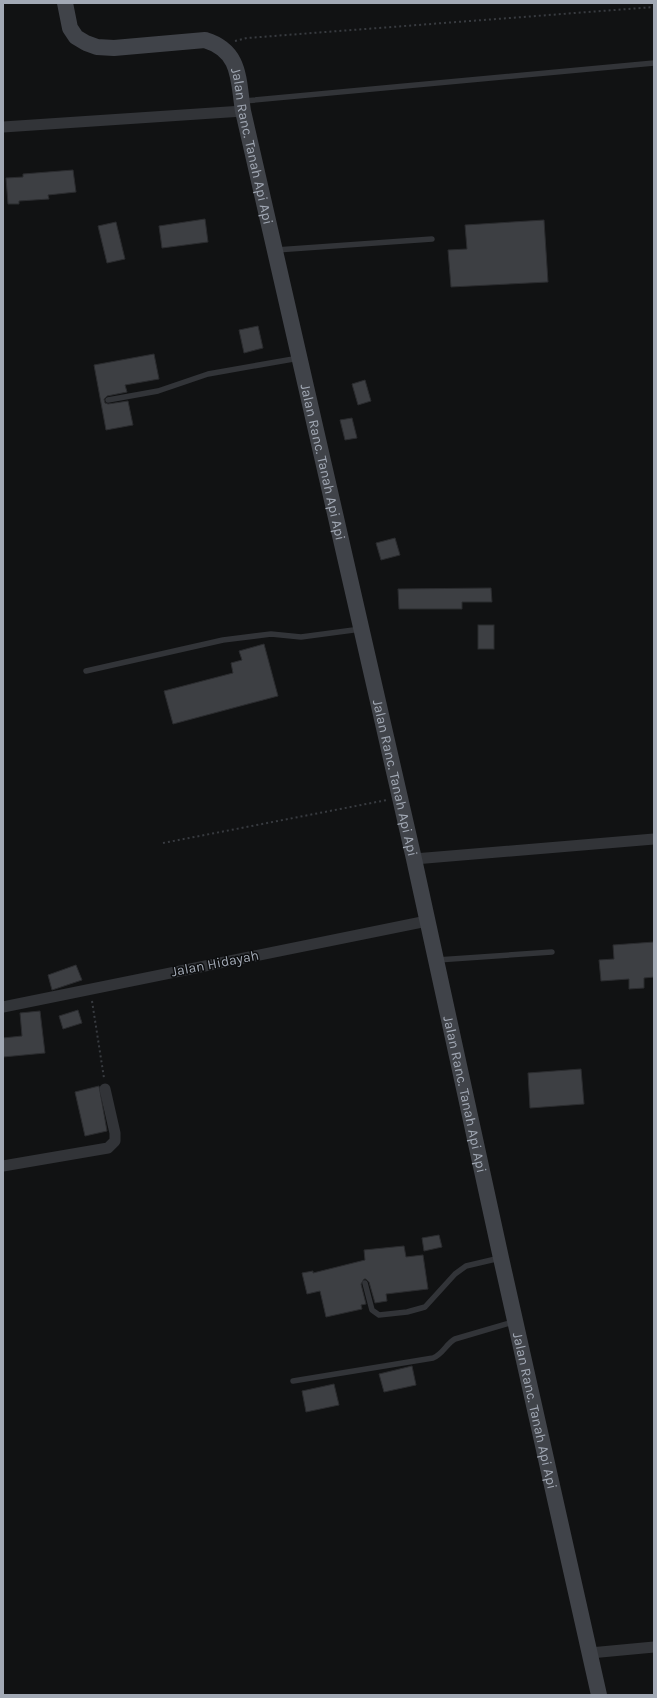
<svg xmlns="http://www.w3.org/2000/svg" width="657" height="1698" font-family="Karla,sans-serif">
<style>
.building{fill:#3d3f43;stroke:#2b2c2f}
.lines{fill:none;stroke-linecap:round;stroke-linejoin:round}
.path{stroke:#383b40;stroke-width:2;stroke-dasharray:2 3;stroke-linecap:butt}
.lane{stroke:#323438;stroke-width:5.5}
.street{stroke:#323438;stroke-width:11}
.secondary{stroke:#404349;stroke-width:16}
.labels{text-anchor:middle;stroke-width:3;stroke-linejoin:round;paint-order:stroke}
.street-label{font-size:14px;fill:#a2a9b5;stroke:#0c0d0e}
</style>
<rect width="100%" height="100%" fill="#111213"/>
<!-- building -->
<g class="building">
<path d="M73 170 76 192 48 195 49 199 19 201V204H8L6 178 23 177V174Z"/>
<path d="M205 219 208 242 162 248 159 226Z"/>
<path d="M544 220 548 282 451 287 448 250 467 249 465 225Z"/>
<path d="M116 222 125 259 107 263 98 226Z"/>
<path d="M258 326 263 348 244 353 239 330Z"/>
<path d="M154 354 159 379 125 385 127 392 107 396 104 399 105 403 108 404 128 401 133 425 106 430 94 365Z"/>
<path d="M365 380 371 401 358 405 352 384Z"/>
<path d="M352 418 357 438 345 440 340 420Z"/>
<path d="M395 538 400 555 381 560 376 543Z"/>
<path d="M491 588 492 602H462V609H399L398 589Z"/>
<rect x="478" y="625" width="16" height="24"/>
<path d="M264 644 278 696 173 724 164 691 233 673 231 663 242 660 239 651Z"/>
<path d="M654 942V977L644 978V988L629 989V979L601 981 599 960 614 959 613 945Z"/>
<path d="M76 965 82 980 52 990 48 975Z"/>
<path d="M78 1010 82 1023 63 1029 59 1016Z"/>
<path d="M40 1011 45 1053 3 1057V1038L22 1036 20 1013Z"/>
<path d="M581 1069 584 1104 530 1108 528 1073Z"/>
<path d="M99 1086 107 1131 85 1136 75 1092Z"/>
<path d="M439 1235 442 1247 424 1251 422 1238Z"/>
<path d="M404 1246 406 1257 423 1255 428 1289 386 1294 387 1301 375 1303 369 1282 366 1279H364L361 1284 366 1304 361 1305 362 1309 326 1317 320 1291 307 1294 302 1273 313 1271V1273L365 1260 364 1250Z"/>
<path d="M412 1366 416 1385 384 1392 379 1374Z"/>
<path d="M334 1384 339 1405 306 1412 302 1391Z"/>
</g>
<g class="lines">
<!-- path -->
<g class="path">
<path d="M235 41 247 38 654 7"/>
<path d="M163 843 387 800"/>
<path d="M92 1001 104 1078"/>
</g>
<!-- lane -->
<g class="lane">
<path d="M244 101 654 63"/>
<path d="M276 250 432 239"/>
<path d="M108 400 158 391 208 374 299 358"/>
<path d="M86 671 223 640 271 634 301 637 361 629"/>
<path d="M437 960 552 952"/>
<path d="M365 1283 372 1310 379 1315 407 1312 425 1307 455 1274 466 1266 500 1258"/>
<path d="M293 1381 433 1358C443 1354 446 1344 455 1339L513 1322"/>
</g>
<!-- street -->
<g class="street">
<path d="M3 127 243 111"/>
<path d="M414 859 654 839"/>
<path d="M3 1007 427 921"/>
<path d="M3 1166 108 1148 115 1141V1133L105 1089"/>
<path d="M590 1653 654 1647"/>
</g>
<!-- secondary -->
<path class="secondary" id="s1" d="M65 3 70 28 76 37 86 43 97 47 114 48 205 40C241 51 238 79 243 111L414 859 501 1258 599 1695"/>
</g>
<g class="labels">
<!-- street labels -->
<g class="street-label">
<text dy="5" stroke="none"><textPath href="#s1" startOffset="291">Jalan Ranc. Tanah Api Api</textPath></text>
<text dy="5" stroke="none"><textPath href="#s1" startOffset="615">Jalan Ranc. Tanah Api Api</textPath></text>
<text dy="5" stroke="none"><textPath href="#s1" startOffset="939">Jalan Ranc. Tanah Api Api</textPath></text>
<text transform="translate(215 963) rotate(-11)" y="5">Jalan Hidayah</text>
<text dy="5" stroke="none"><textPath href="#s1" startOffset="1263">Jalan Ranc. Tanah Api Api</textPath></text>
<text dy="5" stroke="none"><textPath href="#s1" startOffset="1587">Jalan Ranc. Tanah Api Api</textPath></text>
</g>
</g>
<!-- border -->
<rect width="657" height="1698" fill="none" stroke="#a2a9b5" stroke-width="8"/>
</svg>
